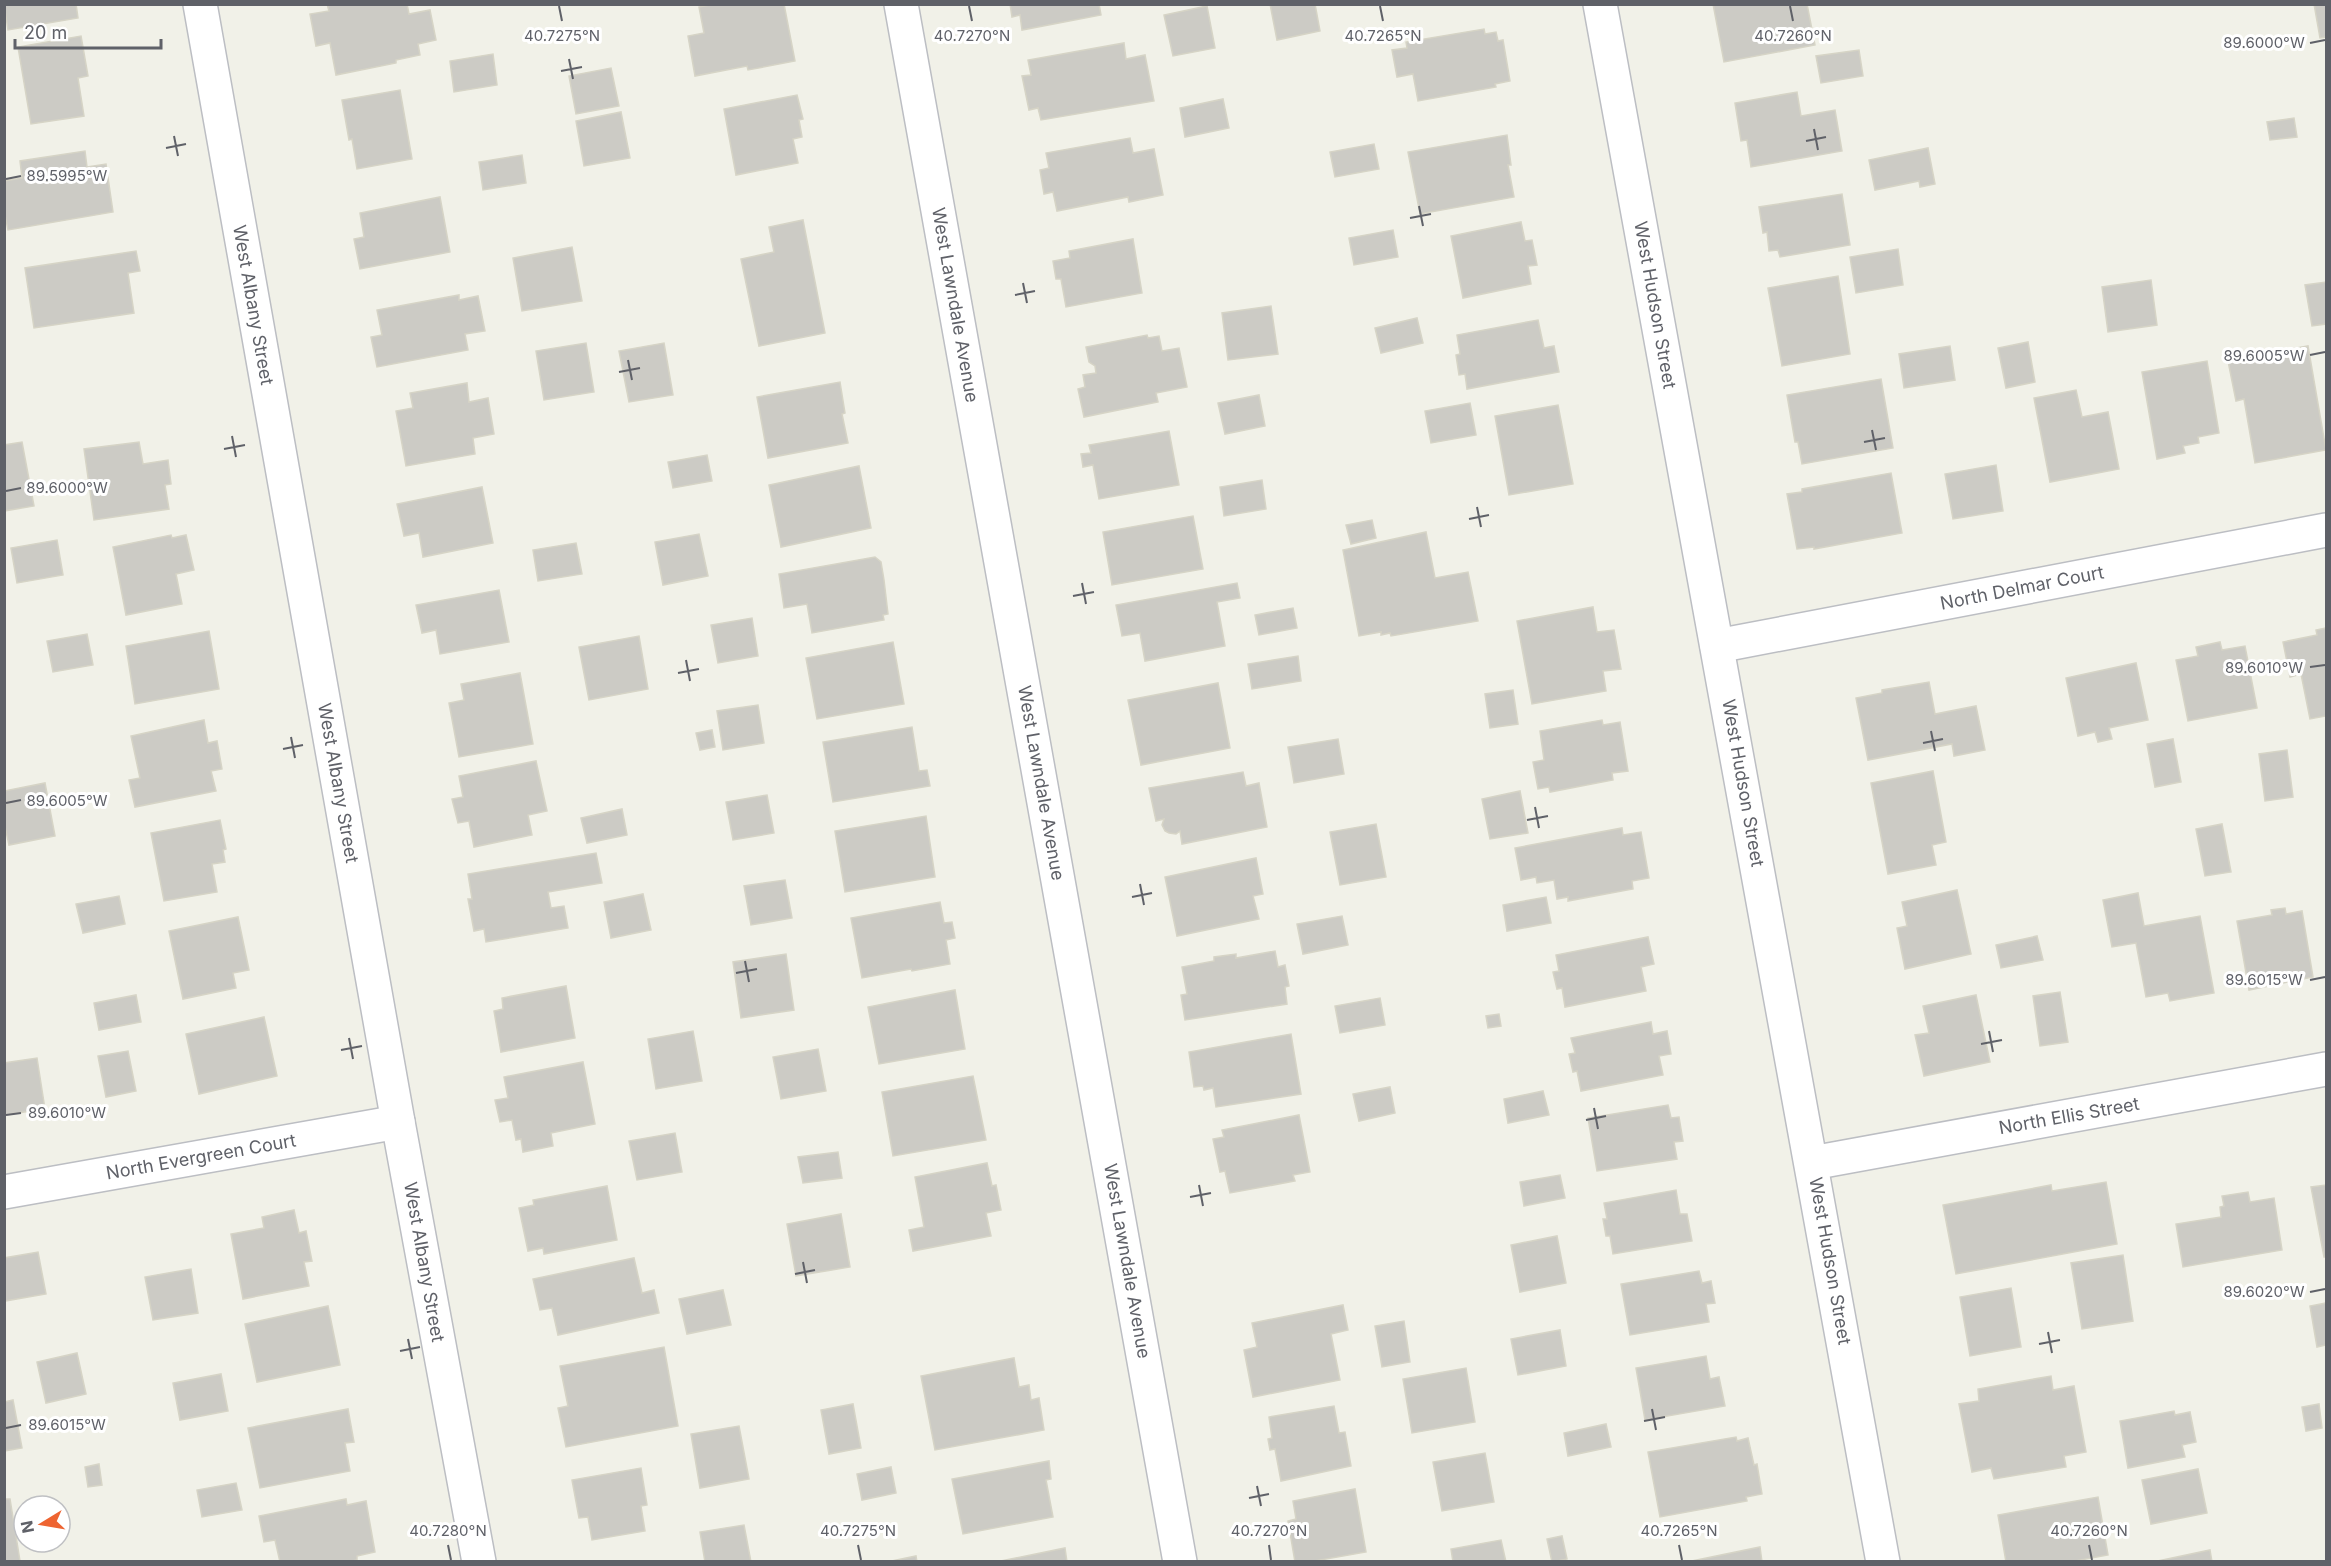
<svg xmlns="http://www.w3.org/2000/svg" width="2331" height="1566" font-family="Inter,sans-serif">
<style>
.building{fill:#cccbc5;stroke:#d6d4c6;stroke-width:1.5}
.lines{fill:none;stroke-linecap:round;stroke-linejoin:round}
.minor-casing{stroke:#bcbec3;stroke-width:36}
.minor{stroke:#fff;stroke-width:33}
.ticks{fill:none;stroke:#5f6168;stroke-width:2}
.labels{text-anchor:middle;stroke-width:6;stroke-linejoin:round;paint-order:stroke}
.street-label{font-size:18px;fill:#5f6168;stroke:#fff}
.ticks-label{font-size:15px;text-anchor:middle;fill:#5f6168;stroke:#fff;stroke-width:6;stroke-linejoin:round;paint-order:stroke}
</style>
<rect width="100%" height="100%" fill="#f1f1e8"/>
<!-- building -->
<g class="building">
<path d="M4 4H76L78 18 8 30Z"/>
<path d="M327 4H407L409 14 430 10 436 40 418 44 420 55 396 60V63L336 75 330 43 316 46 310 14 329 11Z"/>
<path d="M715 4H784L795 61 748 70 747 66 695 76 688 36 704 33 699 7Z"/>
<path d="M1010 4H1099L1101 15 1022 30 1020 15 1012 17Z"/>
<path d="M1270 4H1315L1320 31 1277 40Z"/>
<path d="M1713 4H1807L1815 45 1724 62Z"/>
<path d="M2314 4H2326V37L2320 38Z"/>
<path d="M1207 6 1215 48 1173 56 1164 15Z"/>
<path d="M1484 29 1485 34 1496 32 1498 41 1503 40 1510 81 1495 84 1496 87 1418 101 1413 74 1397 77 1392 50 1407 48 1406 42Z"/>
<path d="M81 36 88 76 78 78 84 116 31 124 18 47Z"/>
<path d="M1124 43 1126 59 1145 55 1154 101 1041 120 1038 108 1029 110 1022 76 1031 75 1028 60Z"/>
<path d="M1859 50 1863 76 1821 83 1816 56Z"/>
<path d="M493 54 497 85 454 92 450 61Z"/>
<path d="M611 68 619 106 576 114 569 76Z"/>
<path d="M400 90 412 159 357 169 352 139 349 140 342 100Z"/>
<path d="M1797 92 1801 116 1835 110 1842 151 1751 167 1747 140 1741 141 1735 103Z"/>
<path d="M797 95 803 119 799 120 802 137 793 139 798 163 736 175 724 109Z"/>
<path d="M1223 99 1229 128 1185 137 1180 108Z"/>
<path d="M621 112 630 158 584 166 576 121Z"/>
<path d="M2294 118 2297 137 2270 140 2267 122Z"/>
<path d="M1507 135 1511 165H1508L1514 197 1420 214 1408 152Z"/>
<path d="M1130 138 1133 153 1154 149 1163 195 1129 202 1128 197 1057 211 1053 192 1044 194 1040 170 1049 168 1046 153Z"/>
<path d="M1374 144 1379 169 1335 177 1330 152Z"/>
<path d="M1928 148 1935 184 1920 187 1919 181 1875 190 1869 160Z"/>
<path d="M85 151 87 167 106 164 113 212 8 230 4 210V181L22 178 20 161Z"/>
<path d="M522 155 526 183 483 190 479 162Z"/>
<path d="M1842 194 1850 245 1780 257 1778 250 1769 251 1767 232 1763 233 1759 207Z"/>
<path d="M440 197 450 252 360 269 354 239 364 237 360 213Z"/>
<path d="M803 220 825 333 759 346 741 259 774 252 769 227Z"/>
<path d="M1521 222 1525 241 1532 240 1537 265 1528 266 1531 284 1463 298 1451 236Z"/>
<path d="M1393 230 1398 257 1354 265 1349 238Z"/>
<path d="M1133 239 1142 293 1066 307 1061 279H1056L1053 261 1070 258 1069 251Z"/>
<path d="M572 247 582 301 522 311 513 258Z"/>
<path d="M1898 249 1903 285 1856 293 1850 257Z"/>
<path d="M136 251 140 271 128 273 134 313 34 328 25 268Z"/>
<path d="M1838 276 1850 354 1782 366 1768 288Z"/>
<path d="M2151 280 2157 325 2108 332 2102 287Z"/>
<path d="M2326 282V324L2312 326 2305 285Z"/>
<path d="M459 295V300L478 296 485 331 465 334 468 350 377 367 371 337 382 335 377 310Z"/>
<path d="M1271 306 1278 354 1228 360 1222 313Z"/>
<path d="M1417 318 1423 343 1381 353 1375 328Z"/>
<path d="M1538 320 1544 348 1554 346 1559 372 1467 389 1465 374 1459 375 1456 355 1460 354 1457 335Z"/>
<path d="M1147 335 1148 338 1159 336 1162 351 1179 348 1187 387 1156 393 1158 402 1084 417 1078 389 1085 387 1083 375 1096 373 1095 366 1089 362 1086 347Z"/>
<path d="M2028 342 2035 382 2006 388 1998 348Z"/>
<path d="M586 343 594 392 544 400 536 351Z"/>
<path d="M664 343 673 395 629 402 619 351Z"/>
<path d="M1950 346 1955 380 1904 388 1899 354Z"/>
<path d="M2308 346 2326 450 2255 463 2244 399 2236 401 2228 361Z"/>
<path d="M2207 361 2219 433 2198 437 2199 443 2183 446 2185 453 2157 459 2142 372Z"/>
<path d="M1881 379 1893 448 1802 464 1798 442H1795L1787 395Z"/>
<path d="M840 382 845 413 842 414 848 443 768 458 757 397Z"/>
<path d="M467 383 469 402 488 398 494 434 473 438 475 454 406 466 396 411 413 408 410 393Z"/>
<path d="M2076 390 2082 417 2108 412 2119 469 2050 482 2034 398Z"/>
<path d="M1259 395 1265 426 1225 434 1218 403Z"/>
<path d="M1470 403 1476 435 1431 443 1425 411Z"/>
<path d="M1558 405 1573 484 1509 495 1495 416Z"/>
<path d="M1169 431 1179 485 1099 499 1093 465 1083 467 1081 454 1091 453 1089 445Z"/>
<path d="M22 442 34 506 4 511V445Z"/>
<path d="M139 442 143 464 168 460 171 484 165 485 169 509 94 520 84 449Z"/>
<path d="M707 455 712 481 673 488 668 462Z"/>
<path d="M1996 465 2003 511 1953 519 1945 474Z"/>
<path d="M859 466 871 528 781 547 769 485Z"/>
<path d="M1891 473 1902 533 1814 549V547L1797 549 1787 494 1802 492V489Z"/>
<path d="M1262 480 1266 509 1224 516 1220 487Z"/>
<path d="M482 487 493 543 423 557 419 533 404 536 397 504Z"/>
<path d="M1193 516 1203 569 1112 585 1103 532Z"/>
<path d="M1372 520 1376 538 1351 544 1346 525Z"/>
<path d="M1426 532 1435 578 1468 572 1478 621 1391 636 1390 633 1381 635V632L1359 636 1343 550Z"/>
<path d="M699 534 708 576 663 585 655 542Z"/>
<path d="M171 535 172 538 186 535 194 570 176 574 182 604 126 615 113 547Z"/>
<path d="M57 540 63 575 17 583 11 548Z"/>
<path d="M576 543 582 574 538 581 533 550Z"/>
<path d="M875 557 881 562 884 580 888 614 883 615 884 620 812 633 807 604 784 608 779 574Z"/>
<path d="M1237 583 1240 598 1217 602 1225 646 1145 661 1140 633 1122 636 1116 605Z"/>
<path d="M499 590 509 642 440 654 436 630 422 633 416 605Z"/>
<path d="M1593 607 1597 632 1614 630 1621 669 1603 671 1606 691 1532 704 1517 621Z"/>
<path d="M1293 608 1297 628 1259 635 1255 615Z"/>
<path d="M752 618 758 656 718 663 711 625Z"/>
<path d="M2326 628V716L2310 719 2301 674 2290 677 2283 642 2317 635 2316 630Z"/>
<path d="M209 631 219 689 135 704 126 646Z"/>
<path d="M87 634 93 665 53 672 47 641Z"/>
<path d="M639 636 648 689 589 700 579 647Z"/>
<path d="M893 642 904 704 817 719 806 658Z"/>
<path d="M2220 642 2222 650 2245 646 2257 708 2188 721 2176 660 2198 656 2196 647Z"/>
<path d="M1298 656 1301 681 1252 689 1248 664Z"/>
<path d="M2136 663 2148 720 2109 728 2112 739 2098 742 2095 732 2078 736 2066 678Z"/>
<path d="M520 673 533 744 459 757 449 703 464 700 461 684Z"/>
<path d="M1929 682 1935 714 1976 706 1985 750 1954 756 1952 744 1868 760 1856 698 1882 693V690Z"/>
<path d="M1218 683 1230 748 1141 765 1128 700Z"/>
<path d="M1513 690 1518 724 1490 728 1485 694Z"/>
<path d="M758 705 764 743 723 750 717 711Z"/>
<path d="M204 720 208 743 217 741 222 769 211 771 216 791 135 807 129 780 140 778 131 736Z"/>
<path d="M1602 720 1603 725 1620 722 1628 771 1612 773 1613 780 1550 792 1549 787 1538 789 1533 762 1544 760 1540 731Z"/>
<path d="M912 727 919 771 927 770 930 786 833 802 823 742Z"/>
<path d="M712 730 715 747 700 750 696 733Z"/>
<path d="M1338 739 1344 774 1294 783 1288 747Z"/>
<path d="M2173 739 2181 782 2155 787 2147 744Z"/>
<path d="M2287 750 2293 797 2265 801 2259 754Z"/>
<path d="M536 761 547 811 528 815 532 835 474 847 469 821 458 823 452 799 463 797 459 776Z"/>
<path d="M1933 771 1946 842 1932 845 1936 865 1888 874 1871 783Z"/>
<path d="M1243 772 1246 786 1259 783 1267 827 1182 844 1180 831 1176 834 1169 833 1165 831 1162 825 1164 819 1156 821 1149 788Z"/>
<path d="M45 783 55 836 9 845 4 822V791Z"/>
<path d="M1520 791 1528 833 1490 839 1482 799Z"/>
<path d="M767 795 774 833 733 840 726 802Z"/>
<path d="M622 809 627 835 587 843 581 818Z"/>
<path d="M926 816 935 877 845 892 835 831Z"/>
<path d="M220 820 226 849 223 850 225 862 212 864 217 892 164 901 151 833Z"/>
<path d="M1376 824 1386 877 1340 885 1330 832Z"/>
<path d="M2222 824 2231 872 2205 876 2196 829Z"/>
<path d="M1622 828 1623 835 1641 832 1649 878 1632 881 1633 889 1568 901V897L1557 899 1554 880 1537 883 1536 877 1521 880 1515 848Z"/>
<path d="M596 853 602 883 548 892 551 908 564 906 568 928 486 942 484 929 474 931 468 899H472L468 874Z"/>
<path d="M1256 858 1263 894 1253 896 1259 919 1177 936 1165 877Z"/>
<path d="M785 880 792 918 751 925 744 886Z"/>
<path d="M1957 890 1971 954 1905 969 1897 928 1907 926 1902 902Z"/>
<path d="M2138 893 2144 926 2200 916 2214 993 2170 1001 2168 993 2146 997 2136 943 2112 947 2103 900Z"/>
<path d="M643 894 651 930 611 938 604 902Z"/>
<path d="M119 896 125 924 83 933 76 904Z"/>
<path d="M1546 897 1551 923 1507 931 1503 905Z"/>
<path d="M940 902 944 923 952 922 955 938 946 940 950 964 912 971 911 969 862 978 851 918Z"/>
<path d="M2285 908 2286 914 2302 911 2313 977 2249 990 2237 921 2272 915 2271 910Z"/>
<path d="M1342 916 1348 945 1303 954 1297 924Z"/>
<path d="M238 917 249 970 233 973 236 988 183 999 169 931Z"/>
<path d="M2037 936 2043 960 2001 968 1996 945Z"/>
<path d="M1648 937 1654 964 1641 967 1646 991 1565 1007 1562 988 1557 989 1553 972 1559 971 1556 955Z"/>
<path d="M1275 951 1278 967 1285 965 1289 986 1285 987 1287 1004 1185 1020 1181 995 1187 994 1182 967 1214 961V957L1236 954V958Z"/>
<path d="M786 954 794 1010 741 1018 733 962Z"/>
<path d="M566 986 575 1038 501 1052 494 1011 503 1009 502 998Z"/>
<path d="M955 990 965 1049 879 1064 868 1007Z"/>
<path d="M2060 992 2068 1042 2040 1046 2033 996Z"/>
<path d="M136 995 141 1022 99 1030 94 1003Z"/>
<path d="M1976 995 1990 1062 1924 1076 1915 1035 1929 1033 1923 1006Z"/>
<path d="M1380 998 1385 1025 1340 1033 1335 1006Z"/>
<path d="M1499 1014 1501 1026 1488 1028 1486 1016Z"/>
<path d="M264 1017 277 1076 199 1094 186 1034Z"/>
<path d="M1651 1022 1653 1034 1667 1031 1671 1054 1659 1056 1663 1075 1581 1091 1577 1071 1573 1072 1569 1054 1575 1053 1571 1038Z"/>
<path d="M693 1031 702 1081 656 1089 648 1039Z"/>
<path d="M1291 1034 1301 1094 1216 1107 1213 1088 1204 1090 1203 1086 1194 1087 1189 1052Z"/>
<path d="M818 1049 826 1091 781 1099 773 1057Z"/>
<path d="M128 1051 136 1091 106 1097 98 1056Z"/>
<path d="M37 1058 45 1109 4 1115V1063Z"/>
<path d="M583 1062 595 1124 551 1133 553 1146 523 1152 521 1139 516 1140 512 1120 500 1122 495 1100 508 1098 504 1077Z"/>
<path d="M973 1076 986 1140 893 1156 882 1092Z"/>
<path d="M1390 1087 1395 1113 1359 1121 1353 1094Z"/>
<path d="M1543 1091 1549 1115 1508 1123 1504 1099Z"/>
<path d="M1668 1105 1671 1118 1679 1117 1683 1141 1674 1142 1677 1159 1597 1171 1588 1118Z"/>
<path d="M1299 1115 1310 1172 1293 1175 1295 1181 1230 1193 1225 1171 1220 1172 1213 1139 1224 1137 1222 1130Z"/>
<path d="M675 1133 682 1172 637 1180 629 1141Z"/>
<path d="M838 1152 842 1178 803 1183 798 1157Z"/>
<path d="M987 1163 992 1186 996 1185 1001 1210 986 1213 991 1236 913 1251 909 1230 924 1227 915 1177Z"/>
<path d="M1560 1175 1565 1198 1524 1206 1520 1182Z"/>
<path d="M2106 1182 2117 1244 1956 1274 1943 1205 2051 1185 2052 1191Z"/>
<path d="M2326 1185V1257H2324L2311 1187Z"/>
<path d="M607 1186 617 1240 544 1254 543 1248 528 1251 519 1208 534 1205 533 1200Z"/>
<path d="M1676 1190 1680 1214H1687L1692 1241 1613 1254 1610 1236H1606L1603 1219H1607L1604 1203Z"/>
<path d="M2248 1192 2250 1202 2274 1198 2282 1250 2183 1267 2176 1224 2221 1217 2220 1207 2224 1206 2222 1196Z"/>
<path d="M294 1210 299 1233 306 1231 312 1261 304 1262 309 1286 243 1299 231 1234 264 1228 262 1217Z"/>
<path d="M841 1214 850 1267 796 1276 787 1224Z"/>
<path d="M1557 1236 1566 1283 1520 1292 1511 1245Z"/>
<path d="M38 1252 46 1294 5 1301 4 1258Z"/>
<path d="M2123 1255 2133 1321 2082 1329 2071 1263Z"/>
<path d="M634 1258 642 1293 654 1290 659 1313 558 1335 552 1308 540 1310 533 1279Z"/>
<path d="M191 1269 198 1313 153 1320 145 1277Z"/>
<path d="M1699 1271 1702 1283 1711 1281 1715 1303 1706 1304 1709 1322 1630 1335 1621 1284Z"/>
<path d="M2011 1288 2021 1347 1970 1356 1960 1297Z"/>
<path d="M723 1290 731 1325 687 1334 679 1299Z"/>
<path d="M2326 1303V1345L2317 1347 2310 1306Z"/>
<path d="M1343 1305 1348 1330 1331 1334 1340 1380 1253 1397 1244 1350 1257 1347 1252 1323Z"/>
<path d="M328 1306 340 1365 257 1382 245 1324Z"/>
<path d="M1404 1321 1410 1362 1382 1367 1375 1326Z"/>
<path d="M1560 1330 1566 1366 1518 1375 1511 1339Z"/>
<path d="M664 1347 678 1426 566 1447 558 1408 568 1406 560 1366Z"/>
<path d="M77 1353 86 1394 46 1403 37 1362Z"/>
<path d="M1706 1356 1710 1379 1719 1377 1725 1406 1645 1420 1636 1368Z"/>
<path d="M1014 1358 1019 1387 1029 1385 1031 1400 1039 1398 1044 1430 935 1450 921 1376Z"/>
<path d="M1466 1368 1475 1422 1412 1433 1403 1379Z"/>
<path d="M221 1374 228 1411 180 1420 173 1383Z"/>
<path d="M2051 1376 2053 1390 2074 1386 2086 1452 2064 1456 2066 1467 1994 1479 1991 1468 1972 1472 1959 1404 1979 1401 1978 1389Z"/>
<path d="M13 1400 22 1448 4 1451V1402Z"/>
<path d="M853 1404 861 1448 829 1454 821 1410Z"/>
<path d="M2319 1404 2322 1428 2306 1431 2302 1407Z"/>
<path d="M1334 1406 1339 1433 1345 1432 1351 1466 1281 1481 1275 1449 1270 1450 1268 1439 1272 1438 1269 1417Z"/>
<path d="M348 1409 354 1442 345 1443 350 1471 260 1488 248 1428Z"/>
<path d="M2174 1411 2175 1415 2190 1412 2196 1442 2182 1445 2185 1457 2128 1468 2120 1421Z"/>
<path d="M1606 1424 1611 1447 1568 1456 1564 1433Z"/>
<path d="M739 1426 749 1479 700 1488 691 1434Z"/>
<path d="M1736 1437 1737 1441 1748 1438 1754 1465 1757 1464 1762 1494 1746 1497 1747 1501 1660 1517 1648 1452Z"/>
<path d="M1485 1453 1494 1502 1442 1511 1433 1462Z"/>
<path d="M1049 1461 1051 1479 1046 1480 1053 1517 963 1534 952 1479Z"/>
<path d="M99 1464 102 1485 88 1487 85 1467Z"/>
<path d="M891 1467 896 1493 862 1500 857 1474Z"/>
<path d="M641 1468 647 1505 641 1506 645 1531 592 1540 588 1517 579 1518 572 1480Z"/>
<path d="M2198 1469 2207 1513 2151 1524 2142 1480Z"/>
<path d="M236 1483 242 1510 202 1517 197 1490Z"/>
<path d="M1355 1489 1366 1552 1309 1562H1295L1288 1521 1296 1519 1293 1501Z"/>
<path d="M2098 1497 2108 1555 2070 1562H2006L1998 1515Z"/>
<path d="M4 1499H10L20 1561 4 1562Z"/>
<path d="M346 1499 347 1505 366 1501 375 1552 357 1556V1560L348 1562H280L275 1540 264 1542 259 1516Z"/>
<path d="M744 1525 751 1562H705L700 1532Z"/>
<path d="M1562 1536 1567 1559 1552 1562 1547 1539Z"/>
<path d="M1501 1540 1506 1562H1453L1451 1549Z"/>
<path d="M1760 1547 1762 1562H1687Z"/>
<path d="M1065 1548 1067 1562H996Z"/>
<path d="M2210 1550 2212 1562H2153Z"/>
<path d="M916 1556 917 1562H887Z"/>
</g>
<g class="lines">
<defs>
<g id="minor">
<path d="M200 4 398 1122 479 1562"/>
<path d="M901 4 1180 1562"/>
<path d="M1600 4 1883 1562"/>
<path d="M1717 646 2326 530"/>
<path d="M1812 1163 2326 1069"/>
<path d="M4 1192 398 1122"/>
</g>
</defs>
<!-- minor casing -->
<use href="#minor" class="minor-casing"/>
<!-- minor -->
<use href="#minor" class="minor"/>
</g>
<!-- ticks -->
<path class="ticks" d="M559 6 562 21M969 6 972 21M1380 6 1383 21M1790 6 1793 21M2310 43 2325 40M569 59 573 79M561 71 582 67M1814 129 1818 150M174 136 178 156M1806 141 1826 137M166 148 186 144M6 179 21 176M1419 206 1423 226M1410 218 1431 214M1023 283 1027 303M1015 295 1035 291M2310 355 2325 352M628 360 632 380M619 372 640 368M1872 430 1876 450M232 436 236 457M1864 442 1885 438M224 449 245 445M6 491 21 488M1477 507 1481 527M1469 519 1489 515M1082 583 1086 604M1073 596 1094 592M686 660 690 681M2310 667 2325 665M678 673 699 669M1931 731 1935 751M291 737 295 758M1923 743 1943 739M283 749 303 745M6 803 21 800M1535 807 1539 828M1527 820 1548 816M1140 884 1144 905M1132 897 1152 893M745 961 749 982M736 973 757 969M2310 980 2325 977M1989 1031 1993 1052M349 1038 353 1059M1981 1044 2002 1040M341 1050 362 1046M1594 1108 1598 1129M6 1115 21 1113M1586 1120 1606 1116M1199 1185 1203 1206M1190 1197 1211 1193M803 1262 807 1283M795 1274 815 1270M2310 1292 2325 1289M2048 1332 2052 1353M408 1339 412 1359M2039 1344 2060 1340M400 1351 420 1347M1652 1409 1656 1430M1644 1421 1665 1417M6 1428 21 1425M1257 1486 1261 1506M1249 1498 1269 1494M448 1545 451 1560M858 1545 861 1560M1269 1545 1271 1560M1679 1545 1682 1560M2089 1545 2092 1560"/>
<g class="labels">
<!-- street labels -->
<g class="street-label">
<text transform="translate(253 305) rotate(80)" y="6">West Albany Street</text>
<text transform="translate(955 305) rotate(80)" y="6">West Lawndale Avenue</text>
<text transform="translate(1655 305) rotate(80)" y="6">West Hudson Street</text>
<text transform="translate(2022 588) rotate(-11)" y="6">North Delmar Court</text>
<text transform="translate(338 783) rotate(80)" y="6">West Albany Street</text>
<text transform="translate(1041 783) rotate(80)" y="6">West Lawndale Avenue</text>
<text transform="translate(1743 783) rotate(80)" y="6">West Hudson Street</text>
<text transform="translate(2069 1116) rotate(-10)" y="6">North Ellis Street</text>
<text transform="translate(201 1157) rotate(-10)" y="6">North Evergreen Court</text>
<text transform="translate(1127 1261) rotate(80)" y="6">West Lawndale Avenue</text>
<text transform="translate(1830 1261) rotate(80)" y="6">West Hudson Street</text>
<text transform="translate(424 1262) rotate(80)" y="6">West Albany Street</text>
</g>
</g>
<g class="ticks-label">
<text x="562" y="41">40.7275°N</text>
<text x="972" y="41">40.7270°N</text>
<text x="1383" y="41">40.7265°N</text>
<text x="1793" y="41">40.7260°N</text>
<text x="2264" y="48">89.6000°W</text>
<text x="67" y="181">89.5995°W</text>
<text x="2264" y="361">89.6005°W</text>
<text x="67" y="493">89.6000°W</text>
<text x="2264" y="673">89.6010°W</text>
<text x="67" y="806">89.6005°W</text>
<text x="2264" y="985">89.6015°W</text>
<text x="67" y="1118">89.6010°W</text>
<text x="2264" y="1297">89.6020°W</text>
<text x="67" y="1430">89.6015°W</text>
<text x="448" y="1536">40.7280°N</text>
<text x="858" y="1536">40.7275°N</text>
<text x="1269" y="1536">40.7270°N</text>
<text x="1679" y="1536">40.7265°N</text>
<text x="2089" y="1536">40.7260°N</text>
</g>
<!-- border -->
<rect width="2331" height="1566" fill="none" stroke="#5f6168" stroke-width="12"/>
<!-- north arrow -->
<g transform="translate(42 1524) rotate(259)"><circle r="28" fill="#ffffff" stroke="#bfc0c3" stroke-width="1.5"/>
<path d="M0-4.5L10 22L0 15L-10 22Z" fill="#ee6431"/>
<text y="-9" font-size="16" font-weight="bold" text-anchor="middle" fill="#5f6168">N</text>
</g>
<!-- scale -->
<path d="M15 39v9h146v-9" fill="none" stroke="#5f6168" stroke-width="3"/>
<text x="24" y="39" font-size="18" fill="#5f6168" stroke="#ffffff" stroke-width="4.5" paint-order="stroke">20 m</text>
</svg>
